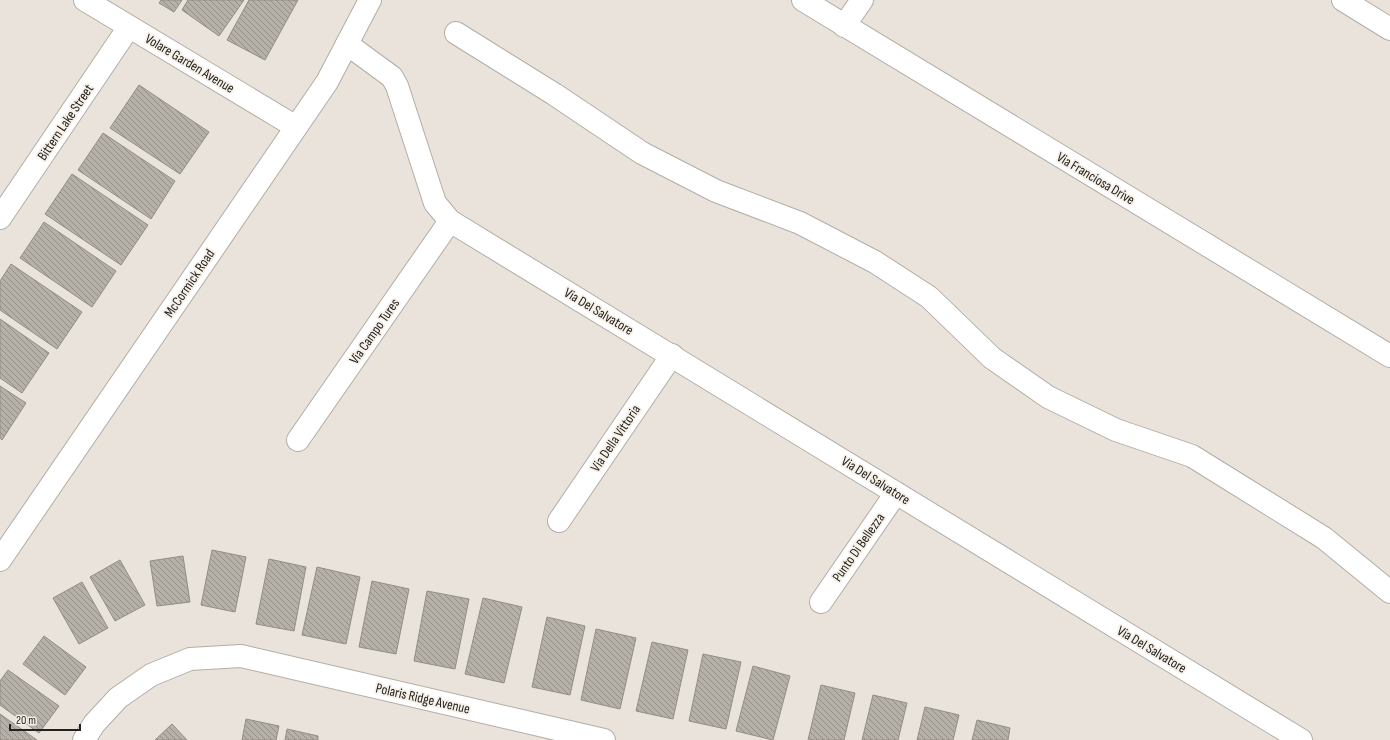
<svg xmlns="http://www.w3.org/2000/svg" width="1390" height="740" font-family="'Sofia Sans Condensed',sans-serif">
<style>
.building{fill:url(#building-back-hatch);stroke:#928d86}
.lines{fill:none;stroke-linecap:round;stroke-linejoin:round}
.minor-casing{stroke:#b3ada6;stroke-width:24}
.minor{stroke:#fff;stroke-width:22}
.labels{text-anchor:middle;stroke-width:3.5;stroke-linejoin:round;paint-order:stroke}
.street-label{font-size:14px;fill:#24221f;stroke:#f6f0e9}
</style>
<defs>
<pattern id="building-back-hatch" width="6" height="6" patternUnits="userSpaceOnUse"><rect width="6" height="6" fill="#b5b0a8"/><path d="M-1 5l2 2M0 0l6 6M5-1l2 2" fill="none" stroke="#938f88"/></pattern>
</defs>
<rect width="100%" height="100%" fill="#e9e3db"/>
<!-- building -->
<g class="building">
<path d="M161 0H182L174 12 159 3Z"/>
<path d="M188 0H244L219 36 182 10Z"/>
<path d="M249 0H298L265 60 227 40Z"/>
<path d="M139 85 209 132 180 174 110 128Z"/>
<path d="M103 133 175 181 151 219 78 170Z"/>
<path d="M72 174 148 225 121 265 45 214Z"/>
<path d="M44 222 116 271 92 307 20 258Z"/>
<path d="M11 264 82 312 57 349 0 310V281Z"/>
<path d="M0 319 49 353 22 393 0 378Z"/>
<path d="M0 386 26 403 2 440 0 438Z"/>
<path d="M212 550 246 557 235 612 201 605Z"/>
<path d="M183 556 190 602 157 606 150 561Z"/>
<path d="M269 559 306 567 294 631 256 624Z"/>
<path d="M120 560 145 605 115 621 90 577Z"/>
<path d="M317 567 360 577 346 644 302 635Z"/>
<path d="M372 581 409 589 396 654 359 647Z"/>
<path d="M82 582 108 628 79 644 53 598Z"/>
<path d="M427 591 469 599 455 669 414 661Z"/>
<path d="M483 598 522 607 504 683 465 674Z"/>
<path d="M547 617 585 626 570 695 532 687Z"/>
<path d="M596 629 636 638 620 709 581 700Z"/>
<path d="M44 636 86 667 65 695 23 664Z"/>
<path d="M652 642 688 650 673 719 636 711Z"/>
<path d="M703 654 741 662 726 729 689 721Z"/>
<path d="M753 666 790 676 773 740 736 731Z"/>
<path d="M8 670 59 706 39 733 0 705V681Z"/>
<path d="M821 685 855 693 844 740H808Z"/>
<path d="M873 695 907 703 898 740H862Z"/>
<path d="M925 707 959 715 953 740H917Z"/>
<path d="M0 714 37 740H0Z"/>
<path d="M246 719 279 726 276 740H242Z"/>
<path d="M977 720 1010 728 1008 740H972Z"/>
<path d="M172 724 187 740H155Z"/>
<path d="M287 729 318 736V740H285Z"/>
</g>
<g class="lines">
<defs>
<g id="minor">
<path d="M85 0 296 127"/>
<path d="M803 0 1390 356"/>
<path d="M1343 0 1390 29"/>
<path d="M844 26 862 0"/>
<path d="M456 33 554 94 642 153 716 191 800 223 875 262 929 297 992 358 1048 397 1116 430 1192 456 1324 538 1390 592"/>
<path d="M347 44 392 77 397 86 435 203 450 221 1301 740"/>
<path d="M0 218 129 27"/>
<path d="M298 440 450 221"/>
<path d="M559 521 672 355"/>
<path d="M0 560 327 82 370 0"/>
<path d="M821 602 896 493"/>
<path d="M84 740 94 724 118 698 151 675 190 659 241 656 604 740"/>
</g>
</defs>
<!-- minor casing -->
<use href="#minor" class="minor-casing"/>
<!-- minor -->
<use href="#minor" class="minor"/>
</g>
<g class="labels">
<!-- street labels -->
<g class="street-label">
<text transform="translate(190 63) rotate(31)" y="5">Volare Garden Avenue</text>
<text transform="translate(65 122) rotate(-56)" y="5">Bittern Lake Street</text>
<text transform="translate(1096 178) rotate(31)" y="5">Via Franciosa Drive</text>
<text transform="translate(189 283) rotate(-56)" y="5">McCormick Road</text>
<text transform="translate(599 311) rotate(31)" y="5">Via Del Salvatore</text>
<text transform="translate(374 331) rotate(-55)" y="5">Via Campo Tures</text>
<text transform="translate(615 438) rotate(-56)" y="5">Via Della Vittoria</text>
<text transform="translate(876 480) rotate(32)" y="5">Via Del Salvatore</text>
<text transform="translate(858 547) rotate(-55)" y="5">Punto Di Bellezza</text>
<text transform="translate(1152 649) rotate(31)" y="5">Via Del Salvatore</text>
<text transform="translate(423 698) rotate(13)" y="5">Polaris Ridge Avenue</text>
</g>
</g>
<!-- scale -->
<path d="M10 724v6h70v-6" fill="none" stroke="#24221f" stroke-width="2"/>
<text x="16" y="724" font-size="12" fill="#24221f" stroke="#f6f0e9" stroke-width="3" paint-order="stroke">20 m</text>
</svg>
